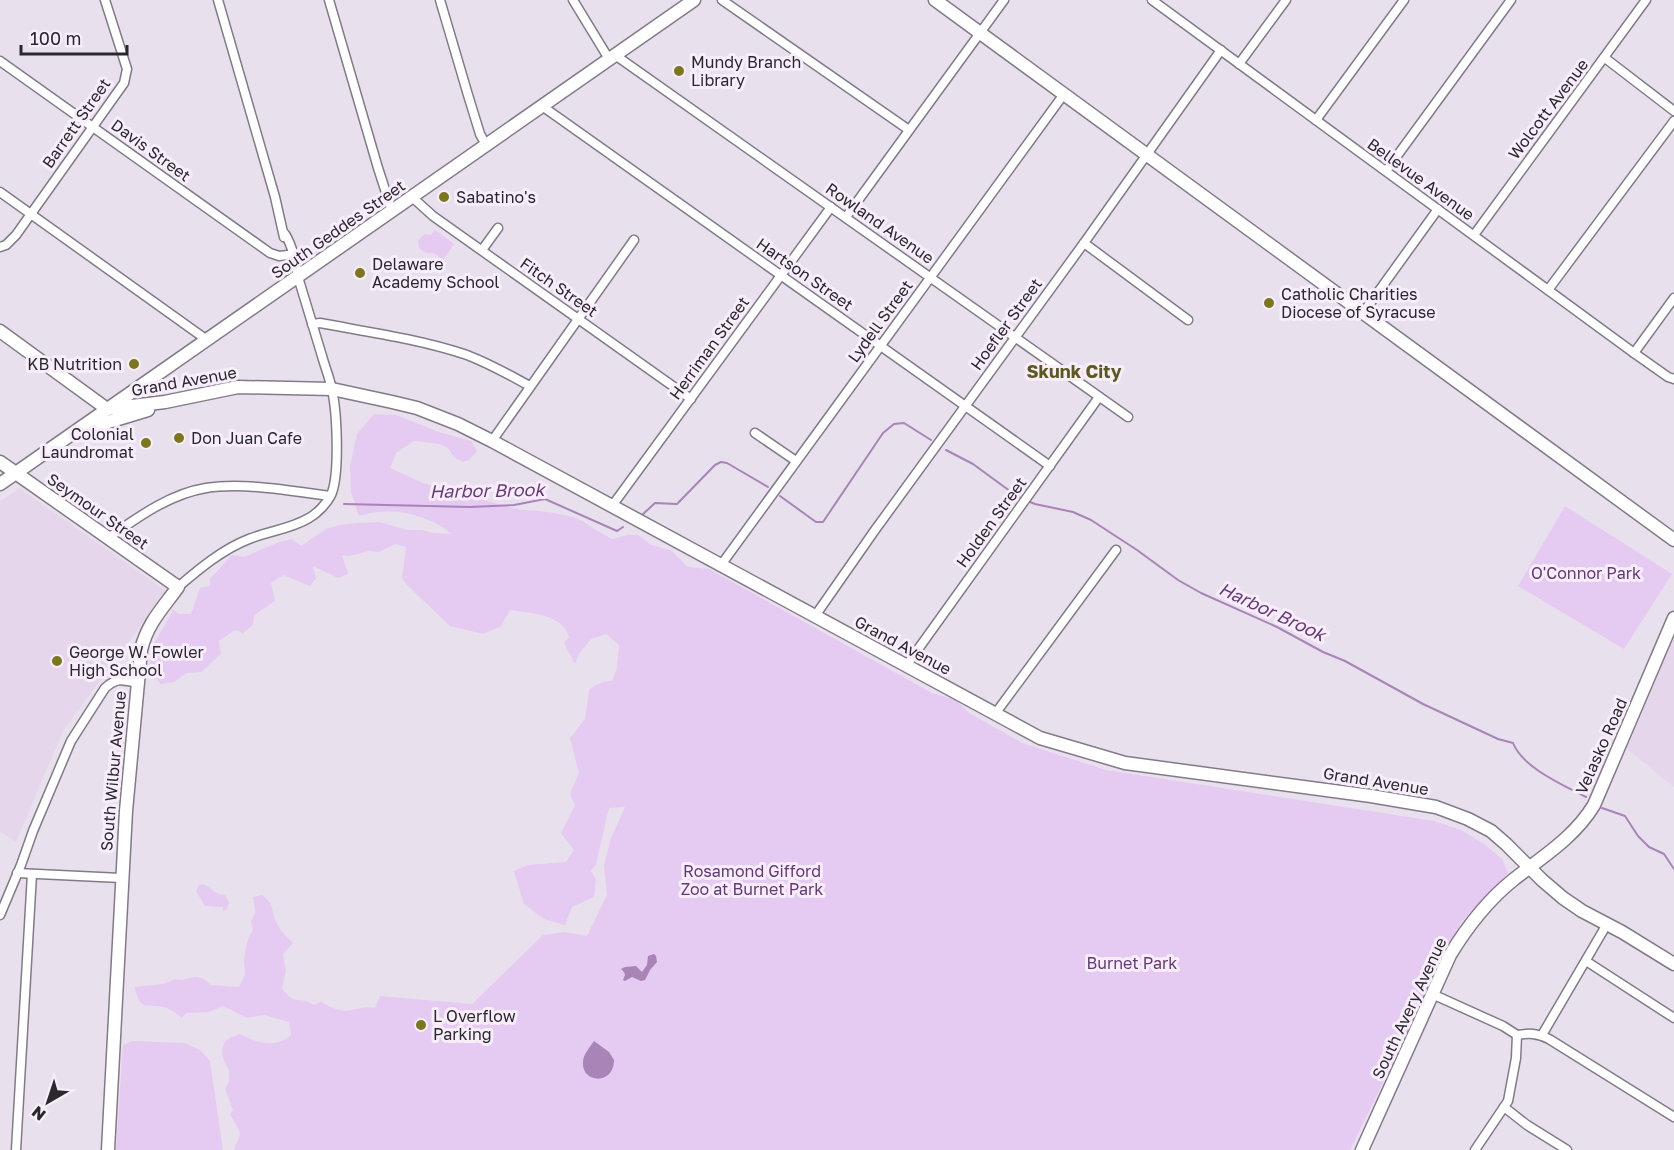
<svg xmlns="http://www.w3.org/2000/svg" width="1674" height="1150" font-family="'Golos Text',sans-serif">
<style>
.built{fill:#e5d6eb}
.green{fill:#e5caf1}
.water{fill:#a884b7}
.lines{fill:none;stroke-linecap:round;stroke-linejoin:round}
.stream{stroke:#a884b7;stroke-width:2}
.street-casing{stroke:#837a87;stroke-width:11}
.secondary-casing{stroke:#837a87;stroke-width:15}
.street{stroke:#fff;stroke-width:8}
.secondary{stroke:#fff;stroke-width:12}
.poi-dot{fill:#7c771c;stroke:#f7edfb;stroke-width:2}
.labels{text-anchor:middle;stroke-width:6;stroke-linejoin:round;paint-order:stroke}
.poi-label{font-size:16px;fill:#2b282d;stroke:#f7edfb;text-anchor:start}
.street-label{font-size:16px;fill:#2b282d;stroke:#f7edfb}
.park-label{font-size:16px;fill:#653777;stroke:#f7edfb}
.neighbourhood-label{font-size:18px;font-weight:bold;fill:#5d591e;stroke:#f7edfb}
.water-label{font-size:18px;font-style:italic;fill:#683a7a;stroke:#f7edfb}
</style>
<rect width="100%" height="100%" fill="#e9e0ee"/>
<!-- built -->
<g class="built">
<path d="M19 488 166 591 63 731 16 842 0 831V502Z"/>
<path d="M1674 637V787L1627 749Z"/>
</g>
<!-- green -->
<g class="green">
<path d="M435 230 454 244 443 260 434 253H426L419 248 418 241 424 234 431 235Z"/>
<path d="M374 414 396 415 442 433 471 441 477 451 469 460 463 462 454 457 448 448 440 444 414 441 396 453 390 468 423 483 520 510C536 510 569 513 584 522 593 528 602 534 612 539L627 535H638L651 545 672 551 688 567 709 569 932 693 956 700 969 713 1022 743 1106 770 1434 821 1461 830 1484 844 1502 859 1508 873 1461 922 1350 1150H235L234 1148C245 1131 238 1130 230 1114L233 1110 225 1089 229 1081V1070C224 1063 218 1049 226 1041 229 1037 236 1036 240 1034 257 1043 275 1049 291 1035L289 1022 264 1015 247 1018 223 1006 209 1012 186 1013 182 1018C169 1007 162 1005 145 1006L139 1001 134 987 163 984 175 979 182 980 194 977 202 978 211 985 239 987 245 975 244 959 247 942 253 930 251 921 255 913 253 897 262 895C275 906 270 905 275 919 278 929 286 936 293 943L283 954 286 971 282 988C297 1009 298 994 314 1005L321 1002C327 1005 334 1009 340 1010 353 1013 361 1005 375 1008L380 996 472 1004 543 935 565 932 587 936 607 895 604 865 611 838 625 807 609 808 596 864 591 871 596 880 594 897 572 907 565 925 544 919 524 904 514 871 528 865 566 862 574 850 561 833 575 805 570 794 579 773 570 738 585 719 589 691C594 684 604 681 612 681L617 668 619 645 606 634 591 639 579 654 575 664 564 643 569 637C563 614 530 613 510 610L500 627 483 634 450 626 406 584 402 578 406 547 395 544 379 552 369 551 349 556 342 555 348 574 338 578 313 566 316 578 310 586 283 575 271 583 275 601 254 615 253 625 243 633 235 630 219 641 221 654 201 672 187 673 174 682 161 684 148 671 154 644 173 610 180 614H191L200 588 210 586V579L232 555 244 557 279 542 292 539 301 546 326 529 339 525 356 523 380 522 407 530H422L433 533 452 534C426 513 390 506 359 516L351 492 350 465 357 434Z"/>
<path d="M1565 506 1672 574 1624 649 1518 586Z"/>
<path d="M204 884 218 894 225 895 229 903 227 909 223 911V907L205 906 196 891 199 885Z"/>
<path d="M133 1041 185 1043 200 1050 210 1061 223 1150H116L123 1045Z"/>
</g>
<!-- water -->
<g class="water">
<path d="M654 954 656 956 657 962 650 970 645 980 641 981 632 977 625 981 623 980 625 975 624 972 621 969 625 967 636 966 642 972 647 965 648 956Z"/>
<path d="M594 1041 609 1052 614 1060C614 1086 581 1083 583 1062 583 1055 590 1047 594 1041Z"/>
</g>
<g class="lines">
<!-- stream -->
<g class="stream">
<path d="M946 450 973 464 1018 497 1035 504 1073 512 1091 520 1137 550 1178 580 1201 593 1277 627 1323 652 1345 661 1423 704 1498 739 1513 743C1523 768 1563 785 1586 797"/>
<path d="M780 496 816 522H823L883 433 894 424 904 423 931 440"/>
<path d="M344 504 470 507 514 505 545 499 617 531 623 527"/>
<path d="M642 515 655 503 677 504 715 465 721 462 727 463 768 487"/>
<path d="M1602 808 1625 816 1638 836 1649 847 1664 854 1674 869"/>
</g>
<defs>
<g id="street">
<path d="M218 0 275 197 284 237"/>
<path d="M329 0 378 168 392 211"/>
<path d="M440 0 468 95 480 134 486 145"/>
<path d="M573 0 609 59"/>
<path d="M722 0 909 130"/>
<path d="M1152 0 1634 353 1668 377 1674 379"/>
<path d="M615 55 1128 417"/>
<path d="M1605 58 1674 111"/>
<path d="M0 61 270 253 279 256 288 255"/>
<path d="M1239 64 1286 0"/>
<path d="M542 106 1050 466"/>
<path d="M1316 120 1404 0"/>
<path d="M1386 171 1511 0"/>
<path d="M0 192 207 340"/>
<path d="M412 197 433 216 691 399"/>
<path d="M846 217 1004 0"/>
<path d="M1474 235 1646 0"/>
<path d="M1084 243 1188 320"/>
<path d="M0 247 6 245 16 235 124 83 127 69 105 0"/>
<path d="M482 250 498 228"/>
<path d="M1548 290 1674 121"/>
<path d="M1363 313 1438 209"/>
<path d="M312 324 320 323C368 332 418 339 464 354 487 362 509 375 530 386"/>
<path d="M1634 353 1674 298"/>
<path d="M755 433 796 461"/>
<path d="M492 441 634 240"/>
<path d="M612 506 831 207"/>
<path d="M108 538C137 518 169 494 206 488 243 482 292 491 330 496"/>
<path d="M721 565 1064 94"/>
<path d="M178 587C199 569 223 549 249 539 269 531 291 529 309 518 318 513 327 503 331 495 340 475 337 412 332 390 330 379 325 367 322 356 314 329 306 303 298 277 296 262 293 247 285 234"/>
<path d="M815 616 875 530 1084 243 1221 50"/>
<path d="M906 666 1099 397"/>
<path d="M995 714 1116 550"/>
<path d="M17 873 121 878"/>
<path d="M0 915 21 865 33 831 71 741 105 688C117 677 122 680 137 683"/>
<path d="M1586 961 1674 1018"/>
<path d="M1432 994 1503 1026 1517 1035C1529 1033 1537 1033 1549 1039L1674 1117"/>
<path d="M1542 1035 1607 924"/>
<path d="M1504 1107 1527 1125 1567 1150"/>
<path d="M16 1150 32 874"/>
<path d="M1475 1150 1508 1101 1516 1058 1517 1035"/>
</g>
<g id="secondary">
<path d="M935 0 1674 540"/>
<path d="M0 331 107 409"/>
<path d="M107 409 165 402 238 387 332 389 392 402 417 408 458 424 492 441 1040 738 1125 763 1371 796 1436 807 1468 819 1491 831 1506 844 1542 880 1563 898 1582 911 1622 932 1674 964"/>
<path d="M85 429 148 410"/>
<path d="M0 462 178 587C162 609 147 624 141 650L126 811 108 1150"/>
<path d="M0 484 694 0"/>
<path d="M1362 1150 1450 955C1467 927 1487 901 1513 880 1542 857 1574 838 1594 805L1674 618"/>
</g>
</defs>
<!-- street casing -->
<use href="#street" class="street-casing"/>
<!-- secondary casing -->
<use href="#secondary" class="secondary-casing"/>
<!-- street -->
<use href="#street" class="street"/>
<!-- secondary -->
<use href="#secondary" class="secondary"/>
</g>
<!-- markers -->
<g class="poi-dot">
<circle cx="679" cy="71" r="6"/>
<circle cx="444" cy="197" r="6"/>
<circle cx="360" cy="273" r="6"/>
<circle cx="1269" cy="303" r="6"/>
<circle cx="134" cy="364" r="6"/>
<circle cx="179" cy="438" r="6"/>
<circle cx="146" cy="443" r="6"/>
<circle cx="57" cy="661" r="6"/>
<circle cx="421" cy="1025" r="6"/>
</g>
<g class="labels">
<!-- poi labels -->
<g class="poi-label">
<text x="691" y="68">Mundy Branch<tspan x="691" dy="18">Library</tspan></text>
<text x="456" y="203">Sabatino's</text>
<text x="372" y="270">Delaware<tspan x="372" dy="18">Academy School</tspan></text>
<text x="1281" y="300">Catholic Charities<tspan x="1281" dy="18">Diocese of Syracuse</tspan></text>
<text x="122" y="370" text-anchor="end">KB Nutrition</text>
<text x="134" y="440" text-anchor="end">Colonial<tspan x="134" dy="18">Laundromat</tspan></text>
<text x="191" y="444">Don Juan Cafe</text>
<text x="69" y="658">George W. Fowler<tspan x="69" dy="18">High School</tspan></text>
<text x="433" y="1022">L Overflow<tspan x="433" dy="18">Parking</tspan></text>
</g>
<!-- street labels -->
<g class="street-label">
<text transform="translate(1548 109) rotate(-53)" y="6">Wolcott Avenue</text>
<text transform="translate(76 123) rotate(-55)" y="6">Barrett Street</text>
<text transform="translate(151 150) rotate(36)" y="6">Davis Street</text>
<text transform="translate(1421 179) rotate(36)" y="6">Bellevue Avenue</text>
<text transform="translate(880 223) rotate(35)" y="6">Rowland Avenue</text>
<text transform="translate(338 229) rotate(-35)" y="6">South Geddes Street</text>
<text transform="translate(805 274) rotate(35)" y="6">Hartson Street</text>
<text transform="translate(559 287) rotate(35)" y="6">Fitch Street</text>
<text transform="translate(880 321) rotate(-54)" y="6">Lydell Street</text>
<text transform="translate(1006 324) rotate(-54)" y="6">Hoefler Street</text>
<text transform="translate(709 348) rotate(-54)" y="6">Herriman Street</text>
<text transform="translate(184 381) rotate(-10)" y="6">Grand Avenue</text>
<text transform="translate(98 511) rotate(35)" y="6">Seymour Street</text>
<text transform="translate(991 522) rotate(-54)" y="6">Holden Street</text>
<text transform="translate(903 645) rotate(28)" y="6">Grand Avenue</text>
<text transform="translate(1601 746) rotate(-66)" y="6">Velasko Road</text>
<text transform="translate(113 771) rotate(-85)" y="6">South Wilbur Avenue</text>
<text transform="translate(1376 781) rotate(9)" y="6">Grand Avenue</text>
<text transform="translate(1409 1008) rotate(-65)" y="6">South Avery Avenue</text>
</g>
<!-- park labels -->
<g class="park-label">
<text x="1586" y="579">O'Connor Park</text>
<text x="752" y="877">Rosamond Gifford<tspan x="752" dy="18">Zoo at Burnet Park</tspan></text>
<text x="1132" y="969">Burnet Park</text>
</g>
<!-- neighbourhood labels -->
<g class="neighbourhood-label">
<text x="1074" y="378">Skunk City</text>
</g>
<!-- water labels -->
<g class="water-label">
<text transform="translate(487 491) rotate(-1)" y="6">Harbor Brook</text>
<text transform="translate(1272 612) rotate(25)" y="6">Harbor Brook</text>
</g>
</g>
<!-- north arrow -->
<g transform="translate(48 1102) rotate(219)" stroke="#f7edfb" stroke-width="4.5" paint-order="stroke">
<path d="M0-4.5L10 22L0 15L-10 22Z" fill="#2b282d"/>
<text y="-9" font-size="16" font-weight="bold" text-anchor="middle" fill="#2b282d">N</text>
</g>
<!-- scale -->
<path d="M21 45v9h106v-9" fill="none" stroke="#2b282d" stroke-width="3"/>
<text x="30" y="45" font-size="18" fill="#2b282d" stroke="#f7edfb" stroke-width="4.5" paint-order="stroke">100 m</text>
</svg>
